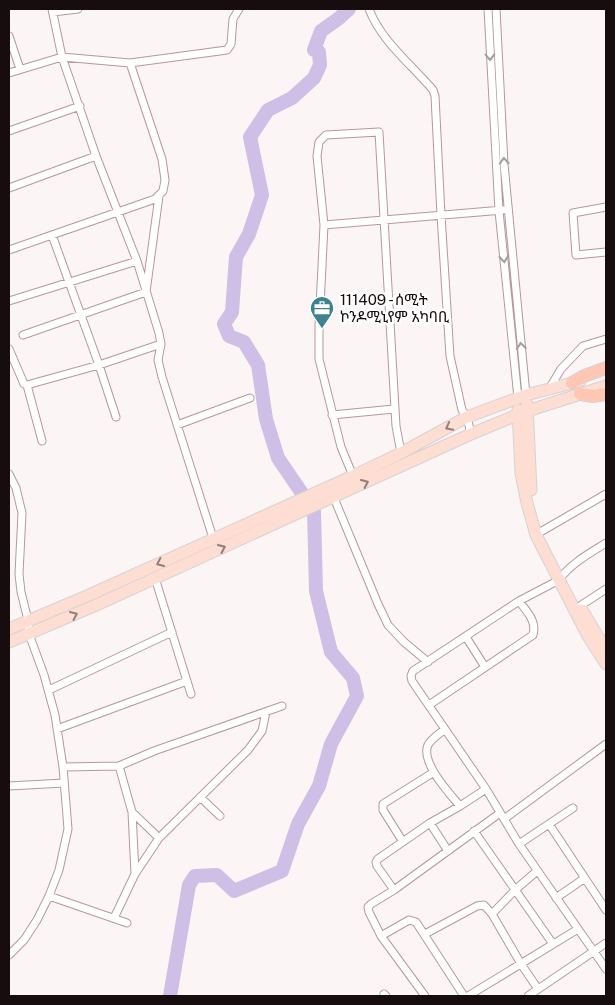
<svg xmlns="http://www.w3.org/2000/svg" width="615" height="1005" viewBox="0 0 615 1005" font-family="'Public Sans','Noto Sans Ethiopic',sans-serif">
<rect width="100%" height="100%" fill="#fcf5f6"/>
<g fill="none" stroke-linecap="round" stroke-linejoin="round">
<path stroke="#cfbfe6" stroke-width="14" d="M170,996l19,-111 6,-9 22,-1 17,16 48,-20 16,-47 21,-38 12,-42 26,-48 -4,-18 -22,-26 -15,-61 -2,-80 -36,-53 -12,-39 -8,-54 -14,-23 -15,-6 -5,-12 8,-12 4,-55 13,-23 13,-39 -12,-58 18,-27 24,-12 22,-20 6,-13 -1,-13 -5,-2 7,-19 17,-12 11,-10"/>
<g stroke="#b7979b" stroke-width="9">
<path id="street" d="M52,9l10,48 34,99 41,105 22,72 2,11 -3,16 4,17 51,161
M369,9c12,32 42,55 64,81l2,6 6,119 9,141 12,54 5,7 4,17
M488,9l11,202 19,187
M496,9l8,155 22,231
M53,12l25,-3
M9,36l11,33
M9,73l53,-16 68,6 97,-13 4,-6 2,-25 6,-10
M9,131l71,-25
M9,188l87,-32
M606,207l-33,6 3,42 30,-3
M324,225l179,-15
M52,235l47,130 17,52
M9,250l146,-51 8,-8 2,-11 -3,-21 -32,-96
M9,301l128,-40
M23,335l123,-43 13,-96
M9,349l15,35 3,1 72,-20 62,-21
M27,385l15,56
M549,389l12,-20 22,-23 23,-7
M332,415l62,-6
M177,425l73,-27
M9,474l7,14 6,25 -3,61 2,18 7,28 1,14 15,41 11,40 8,52 5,62 -9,41 -10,26 -12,24 -13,20 -15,15
M353,476l-12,-29 -22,-88v-32l5,-102 -7,-69 2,-14 7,-7 53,-3 17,294 5,27
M334,498l44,106 10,21 16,17 24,20
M542,531l64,-37
M606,543c-16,10 -36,21 -47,37l-40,21 -106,70 -2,5 1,5 74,108 33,55 87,125
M155,578l36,116
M580,606l26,-17
M466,637l19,30
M49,690l123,-58
M429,705l104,-70c4,-14 -6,-23 -14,-34
M57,729l130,-48
M445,729c-6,5 -14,10 -17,16 -8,17 22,49 32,61
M119,766l35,-15 128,-45
M63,767l56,-1 13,46 27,26
M9,786l55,-3
M200,797l20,19
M132,812l3,62
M504,819l102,-75
M430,823l18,28
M549,824l57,86
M474,831l79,113
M403,842l-20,-32v-6l51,-32
M519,844l54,-36
M394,890l-17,-24 -1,-4 2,-3 52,-36 30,-17 26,-17
M49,896l78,27
M556,898l29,-20
M492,914l23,-24 22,-19
M114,918l21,-44 24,-36 89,-88 14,-19 4,-19
M425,934l52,-28 7,-1 8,9 29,50 17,25
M381,936l28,-16 7,2 48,74
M384,994l2,2
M425,996l-44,-60 -12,-24 -1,-5 3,-3 23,-14 106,-77
M468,996l110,-67
M528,996l78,-53"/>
</g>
<g stroke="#d5d3d4" stroke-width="13">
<path id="primary" d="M527,404l4,86
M518,410l3,63 6,30 9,32 52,101 18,28
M582,610l24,40
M9,629l78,-33 266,-120 48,-23 66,-36 59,-22 54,-14
M9,642l85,-36 377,-172 56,-23 79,-25"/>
</g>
<g stroke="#d5d3d4" stroke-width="14">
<path id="highway" d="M572,383l12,-7 22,-8
M580,394l13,2 13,-2"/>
</g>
<use href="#street" stroke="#fff" stroke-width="7"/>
<use href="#primary" stroke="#feddd2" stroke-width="11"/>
<use href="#highway" stroke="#fdc7b4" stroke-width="12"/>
</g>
<defs><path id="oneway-chevron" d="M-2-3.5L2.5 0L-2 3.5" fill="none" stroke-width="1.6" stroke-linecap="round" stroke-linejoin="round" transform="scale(1.25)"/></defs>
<g stroke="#a29e9f">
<use href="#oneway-chevron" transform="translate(490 57) rotate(89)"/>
<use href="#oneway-chevron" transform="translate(504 161) rotate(-93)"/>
<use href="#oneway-chevron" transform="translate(504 259) rotate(84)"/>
<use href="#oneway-chevron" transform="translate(521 346) rotate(-97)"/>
</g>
<g stroke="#967f7a">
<use href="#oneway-chevron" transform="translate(449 427) rotate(152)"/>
<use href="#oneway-chevron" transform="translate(365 483) rotate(-25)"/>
<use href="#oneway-chevron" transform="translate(222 548) rotate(-24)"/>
<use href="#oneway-chevron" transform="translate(160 563) rotate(155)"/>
<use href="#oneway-chevron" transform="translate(74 615) rotate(-24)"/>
</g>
<defs>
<g id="office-pin" transform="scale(1.25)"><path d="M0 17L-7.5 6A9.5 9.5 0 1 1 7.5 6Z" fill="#3d838e" stroke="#fff"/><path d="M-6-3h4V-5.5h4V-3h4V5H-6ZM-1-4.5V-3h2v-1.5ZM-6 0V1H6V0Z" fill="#fff"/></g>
</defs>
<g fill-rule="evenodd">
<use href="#office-pin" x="322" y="308"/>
</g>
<g text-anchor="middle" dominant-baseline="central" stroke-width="5" stroke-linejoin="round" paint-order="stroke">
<g font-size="15" fill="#170c0e" stroke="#fff" text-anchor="start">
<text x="340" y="299">111409 - ሰሚት<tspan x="340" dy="17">ኮንዶሚኒየም አካባቢ</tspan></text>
</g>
</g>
<rect width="615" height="1005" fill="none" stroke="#170c0e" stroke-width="20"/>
</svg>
